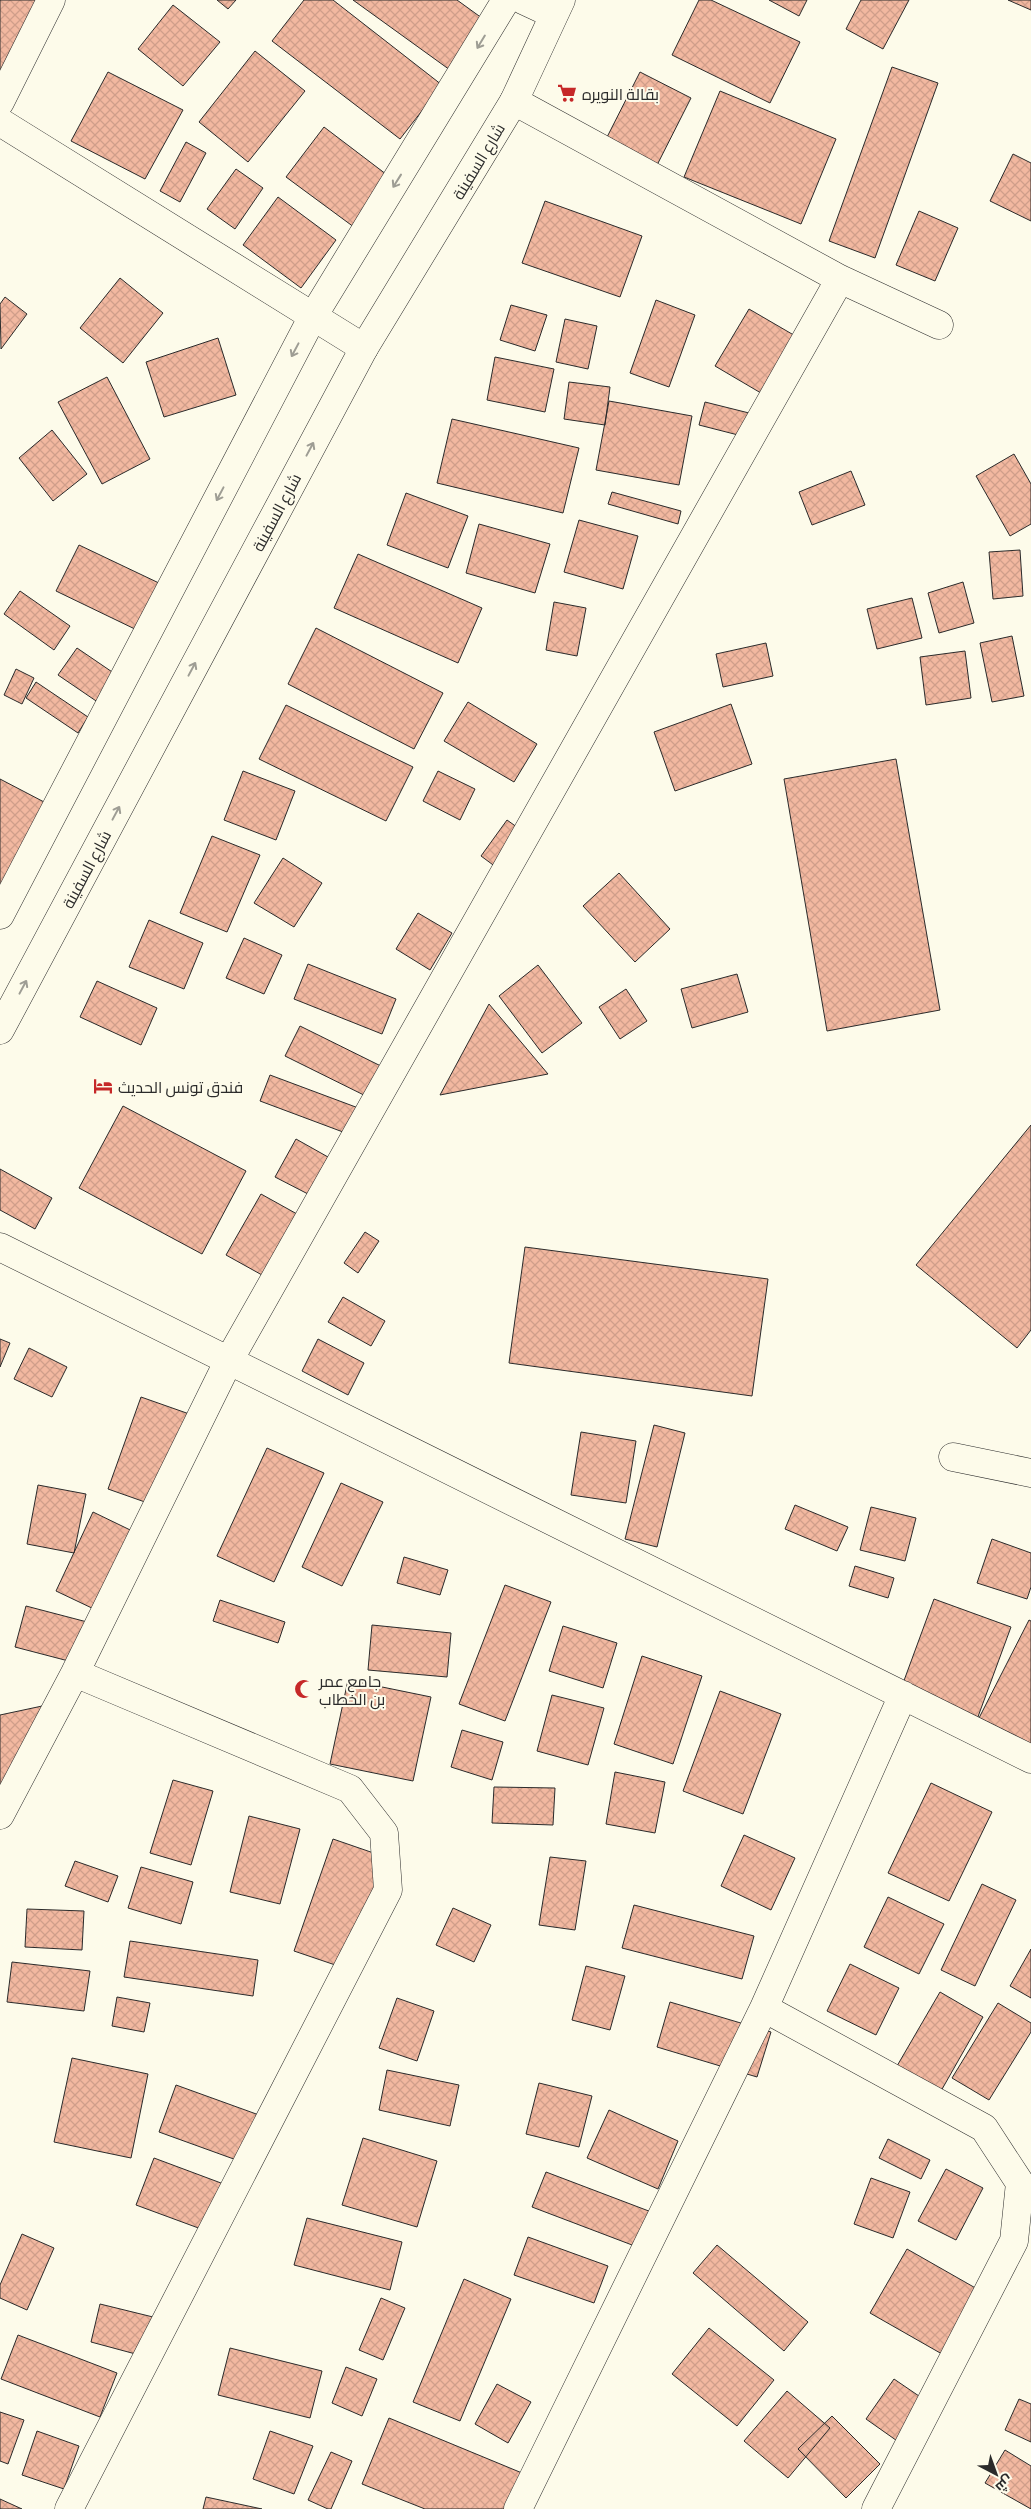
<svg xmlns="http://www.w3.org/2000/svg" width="1031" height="2509" viewBox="0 0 1031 2509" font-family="Barlow,Cairo,sans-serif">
<defs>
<pattern id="building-cross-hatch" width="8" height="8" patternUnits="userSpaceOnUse" patternTransform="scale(1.25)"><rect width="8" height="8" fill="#f2b8a0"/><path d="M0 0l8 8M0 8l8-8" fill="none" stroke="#d09e8a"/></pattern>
</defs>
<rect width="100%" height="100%" fill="#fdfbea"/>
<path fill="url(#building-cross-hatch)" stroke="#2b2b2b" d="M0,0h51l-51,87z
M217,0h19l-8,9z
M304,0h29l109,85 -42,54 -128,-98z
M353,0h104l29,21 -36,49z
M699,0h12l89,42 -30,61 -98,-48z
M769,0h38l-8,16z
M861,0h48l-26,49 -37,-20z
M1008,0h23v10z
M173,5l47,37 -37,44 -45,-37z
M255,51l50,40 -57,71 -49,-40z
M892,67l46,16 -63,175 -46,-17z
M108,72l75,38 -38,69 -74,-38z
M640,72l51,26 -39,77 -51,-26z
M720,91l116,48 -35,85 -117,-47z
M324,127l75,57 -37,49 -76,-56z
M186,142l20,11 -26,49 -20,-11z
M1013,154l18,9v58l-41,-20z
M236,169l27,19 -28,41 -28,-20z
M278,197l58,43 -35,48 -58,-43z
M545,201l97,35 -22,61 -98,-34z
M919,211l39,17 -23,53 -39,-16z
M120,278l43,35 -40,50 -43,-35z
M5,297l22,17 -26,35 -1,-45z
M656,300l39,15 -26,72 -39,-14z
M511,305l36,10 -12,36 -35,-11z
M749,309l67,39 -33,58 -68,-40z
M565,319l32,7 -9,43 -32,-7z
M218,338l18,57 -72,22 -18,-55z
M495,357l59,12 -9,43 -58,-12z
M107,377l43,82 -48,25 -44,-82z
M569,382l41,5 -5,38 -41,-6z
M609,401l83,15 -13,69 -83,-15z
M705,402l44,11 -7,23 -43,-11z
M452,419l127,29 -16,65 -126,-30z
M52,430l35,44 -34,27 -34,-43z
M1014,454l17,30v40l-21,12 -34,-60z
M851,471l14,34 -53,20 -13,-33z
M612,492l69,19 -3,13 -70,-20z
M406,493l62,23 -20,52 -61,-23z
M579,520l59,16 -15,53 -59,-17z
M479,524l71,20 -15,49 -69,-20z
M79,545l82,39 -22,47 -83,-40z
M1020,550l3,46 -30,3 -4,-47z
M358,554l124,54 -24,55 -124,-55z
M963,582l11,41 -35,10 -11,-40z
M20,591l50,35 -16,24 -50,-36z
M912,598l10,40 -45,11 -10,-40z
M554,602l32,6 -9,48 -31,-6z
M316,628l127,65 -29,56 -126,-65z
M1012,636l12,60 -32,6 -12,-59z
M766,643l7,33 -50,11 -7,-33z
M77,648l44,30 -19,27 -44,-30z
M965,651l6,47 -45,7 -6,-48z
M16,669l18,9 -12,26 -18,-9z
M36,682l52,35 -10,16 -52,-35z
M468,702l69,42 -23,38 -70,-41z
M731,704l21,60 -77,27 -21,-59z
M286,705l127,62 -27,54 -127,-62z
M896,759l44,251 -113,21 -43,-252z
M243,771l52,20 -19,49 -52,-20z
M438,771l37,18 -15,31 -37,-19z
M0,779l46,24 -46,84z
M507,820l28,20 -27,36 -27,-20z
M212,836l48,19 -33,77 -47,-19z
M283,858l39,25 -28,44 -40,-24z
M619,873l51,56 -35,33 -52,-56z
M418,913l34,20 -22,37 -34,-21z
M149,920l54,23 -19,46 -55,-22z
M244,938l38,17 -18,39 -38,-16z
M308,964l88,35 -14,35 -88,-35z
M538,965l44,58 -40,30 -43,-57z
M737,974l11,38 -56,16 -11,-39z
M97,981l60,27 -16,37 -61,-28z
M626,989l21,32 -27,18 -21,-32z
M489,1004l59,70 -108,21 22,-41z
M300,1026l97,48 -15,30 -97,-48z
M270,1075l91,34 -10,26 -91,-34z
M123,1106l123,65 -44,83 -123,-66z
M1031,1125v205l-14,18 -101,-83z
M296,1139l32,18 -20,37 -33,-17z
M0,1169l52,29 -17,31 -35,-19z
M261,1194l36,20 -35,61 -36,-20z
M365,1232l14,9 -21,32 -14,-10z
M525,1247l243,32 -16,117 -243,-33z
M343,1297l42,24 -14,25 -43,-24z
M0,1339l10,4 -10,24z
M318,1339l46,24 -16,32 -46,-24z
M29,1348l38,19 -15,30 -38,-18z
M141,1397l54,19 -33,92 -54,-19z
M654,1425l31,8 -28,114 -32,-8z
M581,1432l55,9 -10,62 -55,-8z
M267,1448l57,25 -50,109 -57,-26z
M341,1483l42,19 -41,84 -40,-19z
M38,1485l48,9 -12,59 -47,-9z
M795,1505l53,22 -11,24 -52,-22z
M871,1507l45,11 -11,43 -45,-11z
M93,1512l60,29 -38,78 -59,-28z
M992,1539l39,14v34l-4,12 -50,-16z
M404,1557l44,13 -8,25 -43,-12z
M855,1566l39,12 -6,20 -39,-12z
M505,1585l46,17 -46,119 -46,-17z
M934,1599l77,28 -39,106 -77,-28z
M220,1600l65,22 -7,21 -65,-22z
M26,1606l65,17 -11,41 -65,-17z
M1029,1620l2,1v123l-52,-26z
M372,1625l79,8 -4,44 -79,-7z
M563,1626l54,17 -14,45 -54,-17z
M642,1656l60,20 -29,88 -59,-20z
M348,1680l83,17 -18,84 -83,-17z
M720,1691l61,23 -38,100 -60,-23z
M552,1695l52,13 -16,57 -51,-14z
M75,1699l-75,118v-102z
M462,1730l41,12 -11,38 -41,-13z
M615,1772l50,10 -10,51 -49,-9z
M173,1780l40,11 -22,74 -41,-12z
M931,1783l61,29 -43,89 -61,-28z
M494,1787l61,1 -2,37 -61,-2z
M249,1816l51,13 -20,75 -50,-12z
M744,1835l51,23 -24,52 -50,-24z
M333,1839l58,20 -38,112 -59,-20z
M550,1857l36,4 -11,69 -36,-5z
M75,1861l43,15 -10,26 -43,-16z
M141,1867l52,15 -12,42 -53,-16z
M982,1884l34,16 -41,86 -34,-16z
M888,1897l56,27 -25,50 -55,-27z
M634,1905l120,31 -12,43 -120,-31z
M453,1908l38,17 -17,37 -38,-17z
M27,1909l57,2 -2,39 -57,-3z
M130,1941l128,19 -5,36 -129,-19z
M1031,1949v49l-21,-12z
M12,1962l78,9 -6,40 -77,-9z
M850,1964l49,24 -23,47 -49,-24z
M586,1966l39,10 -15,54 -38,-10z
M940,1992l43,25 -42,74 -44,-25z
M117,1997l33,6 -6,29 -32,-6z
M397,1998l37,13 -17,50 -38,-13z
M670,2002l101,30 -14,45 -100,-30z
M998,2003l33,20v9l-42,68 -37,-22z
M72,2058l76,16 -17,84 -77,-16z
M387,2070l72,15 -9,41 -71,-16z
M539,2083l53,13 -13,51 -53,-13z
M176,2085l83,30 -17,47 -83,-30z
M609,2110l69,31 -20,48 -71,-31z
M363,2138l74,23 -20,66 -75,-22z
M888,2139l42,21 -9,19 -42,-21z
M154,2158l75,28 -17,47 -76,-28z
M946,2169l37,19 -27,52 -38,-19z
M546,2172l108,41 -14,35 -108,-41z
M871,2178l39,14 -17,46 -39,-14z
M307,2218l95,24 -12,48 -96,-25z
M22,2234l32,14 -27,62 -27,-12v-13z
M528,2237l80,29 -14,37 -80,-28z
M717,2245l91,77 -24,29 -91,-78z
M907,2249l79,45 -37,64 -79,-45z
M464,2279l47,20 -51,122 -47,-19z
M381,2298l24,10 -22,52 -24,-10z
M100,2304l53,13 -10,39 -52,-14z
M709,2328l65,52 -37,46 -65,-52z
M18,2335l99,38 -17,44 -99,-38z
M230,2348l92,23 -12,47 -92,-23z
M346,2367l31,12 -15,37 -30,-13z
M894,2379l44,30 -28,41 -44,-31z
M497,2384l34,18 -23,41 -33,-19z
M787,2391l43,37 -42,50 -44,-37z
M1019,2399l12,5v38l-26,-12z
M0,2412l24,8 -16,44 -8,-3z
M832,2416l48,48 -34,34 -48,-49z
M389,2418l133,55 -15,36h-82l-63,-25z
M37,2431l42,15 -15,43 -42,-14z
M270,2431l43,15 -19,48 -41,-15z
M1005,2450l26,16v43l-46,-26z
M331,2452l21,9 -21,48h-3l-20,-9z
M206,2497l56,12h-59z
M0,2499l22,10h-22z"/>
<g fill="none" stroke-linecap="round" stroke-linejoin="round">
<g stroke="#2b2b2b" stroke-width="29">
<path id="street" d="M514,101l326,178 99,46
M0,102l51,-102
M0,122l364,226
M0,1247l1031,512
M953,1457l78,16
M0,1815l75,-142 153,-311 612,-1083
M69,2509l319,-619 -4,-57 -34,-44 -275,-116
M518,2509l246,-501
M876,2509l138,-268 6,-58 -36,-55 -220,-120 139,-313"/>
</g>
<g stroke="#2b2b2b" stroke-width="29">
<path id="secondary" d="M523,0l30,14
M0,915l312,-597 194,-318
M0,1030l364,-682 150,-247 47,-101"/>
</g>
<use href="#street" stroke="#fdfbea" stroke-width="28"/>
<use href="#secondary" stroke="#fdfbea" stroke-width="28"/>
</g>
<defs><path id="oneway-shaft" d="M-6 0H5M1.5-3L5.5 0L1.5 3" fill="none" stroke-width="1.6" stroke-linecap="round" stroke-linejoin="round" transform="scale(1.25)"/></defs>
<g stroke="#9e9d94">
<use href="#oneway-shaft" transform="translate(481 42) rotate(121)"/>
<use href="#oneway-shaft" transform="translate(397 181) rotate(122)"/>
<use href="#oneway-shaft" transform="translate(295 350) rotate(118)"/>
<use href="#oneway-shaft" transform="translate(310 449) rotate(-62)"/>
<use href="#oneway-shaft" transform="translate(220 494) rotate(118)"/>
<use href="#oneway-shaft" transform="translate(192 669) rotate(-62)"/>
<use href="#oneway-shaft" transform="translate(116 813) rotate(-62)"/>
<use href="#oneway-shaft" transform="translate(23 987) rotate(-62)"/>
</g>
<defs>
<g id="supermarket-bare" transform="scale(1.5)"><path d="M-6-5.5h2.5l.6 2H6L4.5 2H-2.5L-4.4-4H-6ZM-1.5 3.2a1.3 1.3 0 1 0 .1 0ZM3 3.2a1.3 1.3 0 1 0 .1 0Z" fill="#c62828" stroke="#fdfbea" stroke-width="2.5" paint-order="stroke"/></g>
<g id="hotel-bare" transform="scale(1.5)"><path d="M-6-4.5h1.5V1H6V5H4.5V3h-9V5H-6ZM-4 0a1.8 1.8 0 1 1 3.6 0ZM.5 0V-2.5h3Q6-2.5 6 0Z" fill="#c62828" stroke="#fdfbea" stroke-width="2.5" paint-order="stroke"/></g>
<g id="mosque-bare" transform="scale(1.5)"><path d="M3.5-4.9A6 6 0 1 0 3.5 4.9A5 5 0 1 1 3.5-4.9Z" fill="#c62828" stroke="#fdfbea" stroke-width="2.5" paint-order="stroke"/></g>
</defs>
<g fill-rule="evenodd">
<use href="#supermarket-bare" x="567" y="93"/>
<use href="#hotel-bare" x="103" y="1086"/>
<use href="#mosque-bare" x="304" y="1689"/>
</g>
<g text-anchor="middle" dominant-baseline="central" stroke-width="4" stroke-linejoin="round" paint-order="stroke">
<g font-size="16" fill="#2b2b2b" stroke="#fdfbea" text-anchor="start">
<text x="582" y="93">بقالة النويره</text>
<text x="118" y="1086">فندق تونس الحديث</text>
<text x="319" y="1680">جامع عمر<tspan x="319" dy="18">بن الخطاب</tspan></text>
</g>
<g font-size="16" fill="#2b2b2b" stroke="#fdfbea">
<text transform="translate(478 161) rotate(-59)">شارع السفينة</text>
<text transform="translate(276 512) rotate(-62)">شارع السفينة</text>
<text transform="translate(86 869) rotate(-62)">شارع السفينة</text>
</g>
</g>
<g transform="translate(996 2474) rotate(139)" stroke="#fdfbea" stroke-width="4" paint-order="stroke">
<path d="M0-4L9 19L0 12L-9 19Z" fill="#2b2b2b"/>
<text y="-8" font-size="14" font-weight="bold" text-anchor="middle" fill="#2b2b2b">ش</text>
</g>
</svg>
